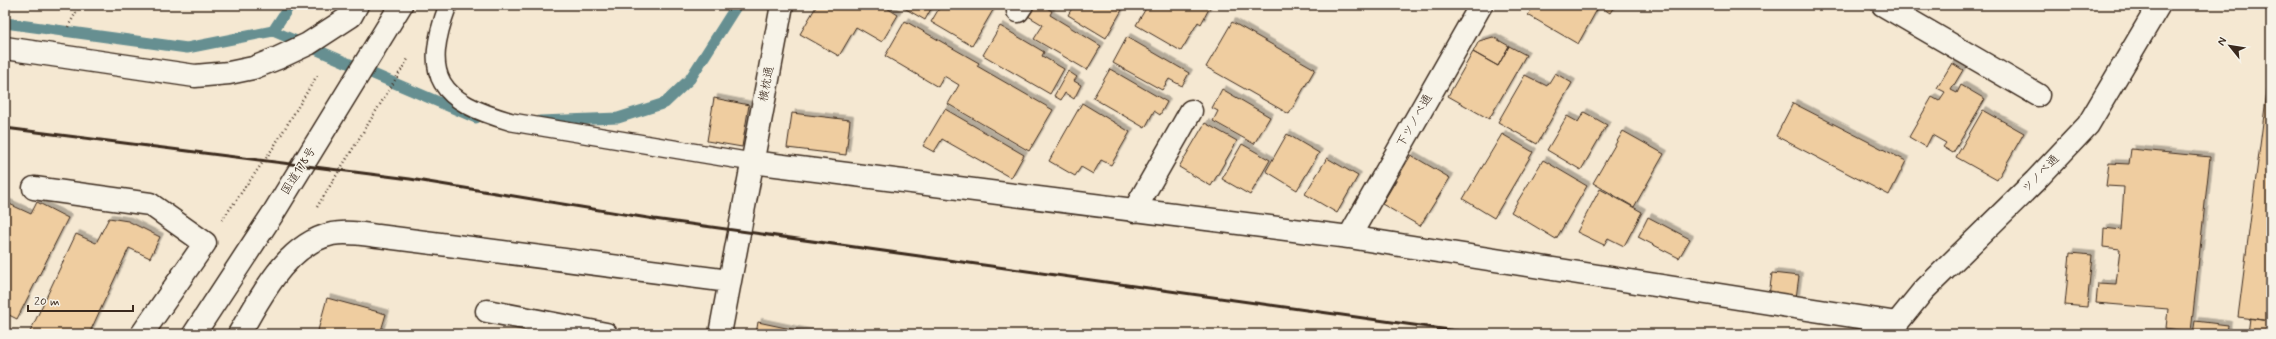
<svg xmlns="http://www.w3.org/2000/svg" width="2276" height="339" viewBox="0 0 2276 339" font-family="Mynerve,'Klee One',sans-serif">
<defs>
<filter id="shadow"><feDropShadow dx="3.5" dy="-3.5" stdDeviation="0" flood-color="#0004"/></filter>
</defs>
<rect width="100%" height="100%" fill="#f5e8d2"/>
<filter id="ink" filterUnits="userSpaceOnUse"><feTurbulence type="fractalNoise" baseFrequency=".025" numOctaves="2"/><feDisplacementMap in="SourceGraphic" scale="8" xChannelSelector="R" yChannelSelector="G"/><feConvolveMatrix kernelMatrix="1 2 1 2 8 2 1 2 1" color-interpolation-filters="sRGB"/></filter>
<g filter="url(#ink)">
<g fill="none" stroke-linecap="round" stroke-linejoin="round">
<path stroke="#668f91" stroke-width="11" d="M5,23l182,25 86,-17 203,87
M273,31l17,-26
M540,121l78,-3 47,-15 25,-24 47,-74"/>
</g>
<path fill="#efcda0" stroke="#3b2a1e" filter="url(#shadow)" d="M817,5h65l16,10 -16,27 -26,-15 -17,29 -39,-22z
M899,5h34l-8,15z
M941,5h55l-24,41 -41,-24z
M1035,5h6l11,6 -2,4 51,31 -14,24 -53,-31 9,-14 -15,-9z
M1074,5h41l7,5 -16,28 -38,-23z
M1148,5h63l-10,19 -3,-2 -17,29 -45,-26z
M1534,5h81l-5,8 -11,-7 -21,38 -50,-29z
M905,21l74,42 -2,3 76,44 -24,41 -81,-47 11,-19 -15,-9 -6,11 -53,-31z
M1232,22l83,47 -26,45 -83,-47z
M1000,26l44,26 -2,4 22,13 -14,25 -67,-39z
M1127,37l62,36 -7,13 -13,-7 -7,11 -49,-27z
M1493,37l16,9 -11,20 -25,-14 6,-11z
M1509,46l17,9 -37,64 -41,-23 25,-44 25,14z
M2271,60v261l-33,-4z
M1952,63l11,7 -12,20 6,3 4,-8 24,14 -32,54 -10,-6 3,-4 -14,-8 -6,12 -17,-10 23,-40 7,4 6,-9 -8,-4z
M1110,69l57,33 -7,13 -6,-4 -9,17 -52,-30z
M1068,71l9,6 -3,4 7,4 -7,14 -9,-6 -4,7 -7,-4z
M1555,73l17,10 -35,61 -39,-22 27,-47 22,11z
M1222,89l48,28 -16,27 -41,-23 5,-10 -6,-3z
M714,98l35,7 -7,42 -35,-6z
M1082,103l48,29 -19,33 -10,-5 -8,14 -12,-7 -6,9 -26,-15z
M1793,103l113,58 -17,34 -113,-59z
M945,109l79,46 -13,23 -69,-39 -8,13 -11,-6z
M1983,110l41,23 -27,47 -41,-23z
M1584,112l23,13 -26,45 -34,-20 20,-34 11,6z
M792,113l58,7 -4,35 -59,-7z
M1205,123l32,18 -26,45 -32,-19z
M1623,131l41,23 -30,53 -41,-24z
M1287,134l32,19 -22,37 -31,-19z
M1502,134l31,18 -39,66 -31,-19z
M1242,144l28,16 -20,35 -28,-16z
M2131,149l79,8 -19,175 -25,-4 2,-19 -72,-6 2,-20 18,1 4,-35 -17,-2 1,-19 17,2 3,-43 -18,-1 3,-23 20,1z
M1411,155l39,23 -30,48 -38,-22z
M1327,158l31,18 -21,37 -32,-19z
M1543,160l44,26 -31,53 -45,-27z
M1600,189l42,23 -18,34 -16,-8 -4,7 -27,-13z
M5,202l26,12 6,-12 31,16 -51,101 -12,-6z
M1648,217l42,22 -11,19 -41,-21z
M109,218l19,3 32,16 -10,21 -21,-10 -40,86h-60l47,-100 20,9z
M2070,253l22,2 -5,52 -22,-2z
M1772,273l27,3 -3,22 -27,-3z
M327,298l59,16 -6,20h-63z
M2250,318l21,3v13h-23z
M2195,321l33,4 -1,9h-34z
M758,322l56,12h-58z"/>
<g fill="none" stroke-linecap="round" stroke-linejoin="round">
<g stroke="#3b2a1e" stroke-width="20">
<path id="service" d="M448,5c-27,73 -9,96 64,117l240,40"/>
</g>
<g stroke="#3b2a1e" stroke-width="25">
<path id="minor" d="M1883,5l155,90
M1018,11l4,-6
M5,48l190,28 34,-3 24,-5 25,-10 30,-14 43,-28 6,-11
M752,162l597,75 548,86
M34,188l116,16 55,39 -63,91
M1134,211l57,-100
M1349,237l132,-232
M487,311l119,23
M239,334c22,-37 47,-90 93,-100 14,-3 31,0 46,2l351,45
M720,334l62,-329
M1893,334l4,-11 26,-32 112,-110 53,-56 71,-120"/>
</g>
<g stroke="#3b2a1e" stroke-width="25">
<path id="trunk" d="M194,334l80,-122 127,-207"/>
</g>
<path stroke="#3b2a1e" stroke-width="2.5" stroke-dasharray="1 3" stroke-linecap="butt" d="M68,27l12,-22
M317,207l91,-148
M222,220l51,-72 45,-74"/>
<use href="#service" stroke="#f7f3e8" stroke-width="17"/>
<use href="#minor" stroke="#f7f3e8" stroke-width="22"/>
<use href="#trunk" stroke="#f7f3e8" stroke-width="22"/>
<path stroke="#3b2a1e" stroke-width="3" d="M5,128l405,51 244,40 824,115"/>
</g>
</g>
<g text-anchor="middle" dominant-baseline="central" stroke-width="3" stroke-linejoin="round" paint-order="stroke">
<g font-size="12" fill="#3b2a1e" stroke="#f7f3e8">
<text transform="translate(767 84) rotate(-79)">横枕通</text>
<text transform="translate(1415 121) rotate(-60)">下ツノベ通</text>
<text transform="translate(299 171) rotate(-58)">国道178号</text>
<text transform="translate(2041 174) rotate(-46)">ツノベ通</text>
</g>
</g>
<rect width="2276" height="339" fill="none" stroke="#f7f3e8" stroke-width="20"/>
<rect x="10" y="10" width="2256" height="319" fill="none" stroke="#3b2a1e" stroke-width="1.5" filter="url(#ink)"/>
<g transform="translate(2230 46) rotate(300)" stroke="#f7f3e8" stroke-width="3" paint-order="stroke">
<path d="M0-3L7 15L0 10L-7 15Z" fill="#3b2a1e"/>
<text y="-6" font-size="11" font-weight="bold" text-anchor="middle" fill="#3b2a1e">N</text>
</g>
<path d="M28 305v6h105v-6" fill="none" stroke="#3b2a1e" stroke-width="2"/>
<text x="34" y="305" font-size="12" fill="#3b2a1e" stroke="#f7f3e8" stroke-width="3" paint-order="stroke">20 m</text>
</svg>
